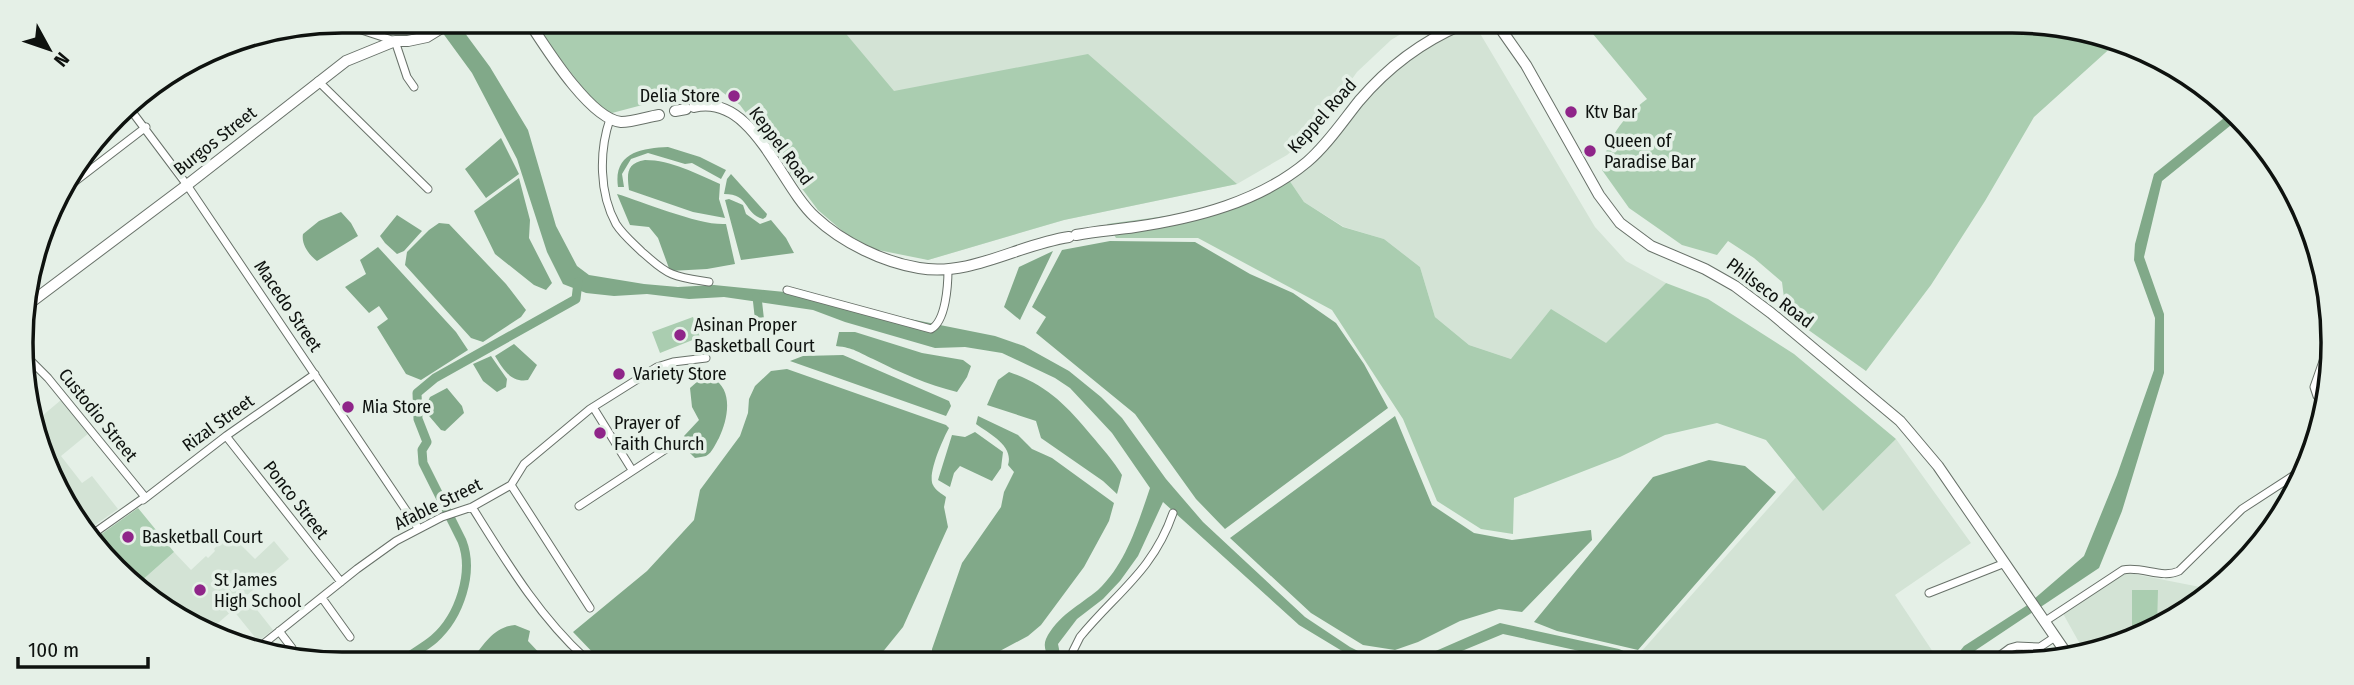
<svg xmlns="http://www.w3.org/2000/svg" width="2354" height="685" viewBox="0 0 2354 685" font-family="'Fira Sans Condensed',sans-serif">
<rect width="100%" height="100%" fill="#e5f0e7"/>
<path fill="#d3e3d5" d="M837,23l579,2 -25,15 -34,32 -42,59 -28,24 -50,29 -173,36 -136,40 -82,-26 -28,-24 -32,-42 107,-76z
M1456,25h19l120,202 31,34 40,22 -60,61 -95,15 -42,-14 -34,-28 -15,-50 -36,-28 -40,-12 -40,-25 -17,-25 82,-88z
M30,400l12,16 19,-16 28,33 -28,23 21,27 10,-7 26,33 -33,23 -53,-106z
M1896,439l75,104 -76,52 44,66h-286l-12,-9 156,-176 26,34z
M229,533l26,26 19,-18 15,18 -43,37 27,34 -15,11 -25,-31 -24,21 -28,-10 -42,-38 35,-31 17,18 15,-14 2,2 7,-7 -1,-2z
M2124,572l76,15v12l-65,40 -50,14 -24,-43z"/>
<path fill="#aacdb0" d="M532,22l305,1 57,68 194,-37 149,130 -173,36 -136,40 -55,-11 -27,-15 -28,-24 -78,-105 -22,-16h-15l-91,24 -16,-8z
M1583,25l491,2 41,17 -81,73 -49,84 -54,84 -65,86 -80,-57 -4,-32 -28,-24 -26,-17 -11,14 -35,-10 -53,-37 -27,-38c5,-32 20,-52 45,-71l-54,-65z
M1287,177l17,25 39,25 41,12 36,28 15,50 34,28 42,14 40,-50 55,34 60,-60 42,16 86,55 102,85 -73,72 -57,-71 -49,-17 -52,12 -45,22 -106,41 -1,36 -32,-5 -44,-28 -34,-82 -71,-109 -134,-72h-82l-9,-14 118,-16z
M693,317l7,20 -40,16 -8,-21z
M138,508l36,44 -35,31 -39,-48z
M2132,590h26l-1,36 -10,6 -15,-1z"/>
<path fill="#81a989" d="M434,21h22l34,46 38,63 28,96 21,40 12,9 55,9 34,3 36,-2 101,10 90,23 90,18 29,10 45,25 32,26 21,21 44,61 37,43 102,95 45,30 18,9 16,4h-27l-58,-35 -136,-123 -25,54 -18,25 -17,18 -26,20 -19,25 3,15h-12c-3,-7 -6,-13 -3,-20 11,-23 34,-34 52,-49 28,-26 40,-67 52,-102l-38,-55 -42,-45 -15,-10 -53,-25 -37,-6 -30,1 -90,-26 -32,-12 -89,-13 -35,2 -42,-5 -33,2 -28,-3 -23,-9 -16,-32 -30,-93 -45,-86z
M2229,114l7,7 -74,60 -18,76 20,57v59l-42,138 -23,57 -123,82 -11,11h-13l12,-15 62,-40 58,-50 33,-81 37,-105 1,-52 -21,-58 1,-16 19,-70z
M501,138l18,36 -33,24 -21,-29z
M668,147l32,10 26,13 -5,9 -29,-16 -7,1 -37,-11 -17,6 -9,15 2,13h-6c-5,-34 23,-39 50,-40z
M645,160c26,0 52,14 75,24l-1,15 6,19 -32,-6 -64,-22c-2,-16 -3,-27 16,-30z
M731,174l36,40 -1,3 -3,2c-20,-6 -13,-25 -39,-25l3,-15z
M519,178l11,42 -1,18 23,45 -6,7 -12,-5 -39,-31 -21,-43z
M617,194c27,8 83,32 109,30l9,40 -28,5 -37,2 -12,-33 -9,-11 -19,-2z
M729,199l14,6 3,9 14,10 11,-4 15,18 8,15 -53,7 -16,-60z
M341,212l10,11 7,13 -41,25c-8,-6 -16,-17 -14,-27l16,-13z
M397,215l25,16 -18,20 -7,3 -12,-11 -5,-7z
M439,223l10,1 57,60 20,26 -5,7 -38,25 -12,-4 -66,-73 2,-13 22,-22z
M1110,241l85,1 55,32 43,19 43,30 28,41 24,44 -163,121 -29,-30 -61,-85 -99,-81 10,-16 -14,-10 30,-57z
M378,247l78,85 12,18 -47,30 -15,-6 -29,-47 11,-8 -9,-13 -10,7 -24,-26 21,-13 -6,-14z
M1053,251l-33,69 -16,-13 15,-40z
M839,332h16l67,21 41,7 8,6 -4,11 -10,15c-29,-7 -58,-20 -84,-33 -16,-7 -18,-11 -37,-13z
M514,344l23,21 -9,15c-17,3 -25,-11 -33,-24z
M843,355l106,46 2,5 -5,10 -156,-55 13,-5z
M491,356l16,23 -1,8 -9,5 -14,-11 -10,-17z
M787,369l159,56 3,3c-6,11 -22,46 -16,57 2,5 9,9 13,12l-2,10 4,20 -45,100 -26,32h-278l-26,-27 74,-61 47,-51 6,-30 40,-54 8,-23 1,-14 6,-13 16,-15z
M1009,372c38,13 57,33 82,63 11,13 22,25 31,40l-5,19 -14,-13 -62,-43 -5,-17 -49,-16 11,-25z
M712,378c22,11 16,41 7,60 -3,5 -7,15 -13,18 -3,1 -7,1 -11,2l-7,-7 -4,-15 15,-16 -7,-13 -2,-19 8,-7z
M447,388l15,18 2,7 -19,18 -4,-1 -17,-20 6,-13z
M978,416l40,19 14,14 20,9 62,45 -5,18 -25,46 -43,58 -13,11 -43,23h-53v-10l30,-86 39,-56 3,-15 10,-20 -6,-7c6,-19 -18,-31 -32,-41z
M1395,416l37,89 42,28 38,7 79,-10 1,10 -70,72 -23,-3 -39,12 -42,21 -23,8 -32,-5 -52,-32 -81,-75z
M975,432l28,20 -2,16 -9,13 -32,-15 -6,7 -4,14 -12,-7 14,-45 13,2z
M1709,460l36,6 31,26 -138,158 -81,-19 -23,-9 119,-145z
M1500,623l119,26 28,12 -27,-1 -117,-26 -63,26h-25z
M515,625l15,6 -2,10 16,17h-71c12,-15 21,-31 42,-33z"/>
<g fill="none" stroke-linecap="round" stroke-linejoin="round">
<path stroke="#81a989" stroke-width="9" d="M757,297l3,27
M406,658c9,-6 20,-12 28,-19 26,-23 40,-67 28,-98l-39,-78 -1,-13 5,-8 -9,-23 -1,-26 18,-15 141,-79 2,-17"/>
<g stroke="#687169" stroke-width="9">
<path id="street" d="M337,22l58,19 12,36 7,10
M318,81l110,108
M127,105l60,80 231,343
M610,119c-11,32 -11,74 6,105 7,11 17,19 26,28 10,8 18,17 30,22 12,5 25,6 37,8
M60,193l86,-66
M787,290l144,39c15,-8 17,-44 17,-60
M2327,350l-13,37 3,9 10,6
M25,355l23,23 97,119 -58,41
M593,407l39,63
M226,436l115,146
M511,485l79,123
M143,500l83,-64 89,-62
M579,506l90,-59
M472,507c34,54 66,108 113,151
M95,532l24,34
M1929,593l76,-30
M322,598l28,39
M2044,622l79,-52c19,-4 39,9 56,1l63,-62 60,-39
M279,631l13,17
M257,649l100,-80 39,-28 46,-24 30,-10 39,-22 13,-21 66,-55 67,-42 16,-5 33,-4
M1072,659l1,-8 7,-14c36,-44 73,-66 93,-124
M1995,659l15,-11 7,-2 23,1 15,-10"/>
</g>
<g stroke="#687169" stroke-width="12">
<path id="secondary" d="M529,22c17,26 61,97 92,100 12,0 26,-5 38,-7
M1498,25l28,40 73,130 21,28 31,23 54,23 30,17 36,27 129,108 38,45 131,191
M694,107c59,-14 85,77 121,110 28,26 68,45 104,51 52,9 100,-24 150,-31
M675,111l11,-2
M1076,235c20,-4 39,-5 59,-8 61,-9 124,-25 172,-65 20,-17 36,-41 52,-61 29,-34 62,-59 102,-76
M26,306l161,-121 159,-124 49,-20h13l19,-4 26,-16"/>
</g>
<use href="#street" stroke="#fff" stroke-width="7"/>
<use href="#secondary" stroke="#fff" stroke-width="10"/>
</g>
<g fill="#8f2589" stroke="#e5f0e7" stroke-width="2.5">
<circle cx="734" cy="96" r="7"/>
<circle cx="1571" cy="112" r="7"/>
<circle cx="1590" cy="151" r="7"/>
<circle cx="680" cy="335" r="7"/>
<circle cx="619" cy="374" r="7"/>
<circle cx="348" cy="407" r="7"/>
<circle cx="600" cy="433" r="7"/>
<circle cx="128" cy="537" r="7"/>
<circle cx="200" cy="590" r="7"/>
</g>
<g text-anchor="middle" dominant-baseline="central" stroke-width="7" stroke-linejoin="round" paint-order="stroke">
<g font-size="18" fill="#0e120f" stroke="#e5f0e7" text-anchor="start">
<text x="720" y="96" text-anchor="end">Delia Store</text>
<text x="1585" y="112">Ktv Bar</text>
<text x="1604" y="141">Queen of<tspan x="1604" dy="21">Paradise Bar</tspan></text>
<text x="694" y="325">Asinan Proper<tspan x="694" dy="21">Basketball Court</tspan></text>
<text x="633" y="374">Variety Store</text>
<text x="362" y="407">Mia Store</text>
<text x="614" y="423">Prayer of<tspan x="614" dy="21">Faith Church</tspan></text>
<text x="142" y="537">Basketball Court</text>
<text x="214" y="580">St James<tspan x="214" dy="21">High School</tspan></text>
</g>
<g font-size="18" fill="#0e120f" stroke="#e5f0e7">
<text transform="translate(1322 116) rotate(-48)">Keppel Road</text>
<text transform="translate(215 141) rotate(-38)">Burgos Street</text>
<text transform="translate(781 146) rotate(53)">Keppel Road</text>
<text transform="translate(1770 293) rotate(37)">Philseco Road</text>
<text transform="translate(288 306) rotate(56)">Macedo Street</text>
<text transform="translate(98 415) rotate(51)">Custodio Street</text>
<text transform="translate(218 423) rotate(-36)">Rizal Street</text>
<text transform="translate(296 500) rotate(52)">Ponco Street</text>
<text transform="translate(438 504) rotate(-26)">Afable Street</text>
</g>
</g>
<path d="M0 0H2354V685H0ZM342 33H2012A309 309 0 0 1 2321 342V343A309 309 0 0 1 2012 652H342A309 309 0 0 1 33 343V342A309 309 0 0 1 342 33Z" fill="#e5f0e7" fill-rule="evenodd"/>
<path fill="none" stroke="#0e120f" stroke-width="3.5" d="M342 33H2012A309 309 0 0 1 2321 342V343A309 309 0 0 1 2012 652H342A309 309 0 0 1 33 343V342A309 309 0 0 1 342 33Z"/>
<g transform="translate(49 49) rotate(130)" stroke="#e5f0e7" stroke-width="5" paint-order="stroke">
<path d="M0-5L12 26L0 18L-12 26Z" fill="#0e120f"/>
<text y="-10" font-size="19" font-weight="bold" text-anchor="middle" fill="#0e120f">N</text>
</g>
<path d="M18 657v10h130v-10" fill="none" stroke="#0e120f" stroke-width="3.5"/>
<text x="28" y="657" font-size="21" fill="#0e120f" stroke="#e5f0e7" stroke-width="5" paint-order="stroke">100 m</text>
</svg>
